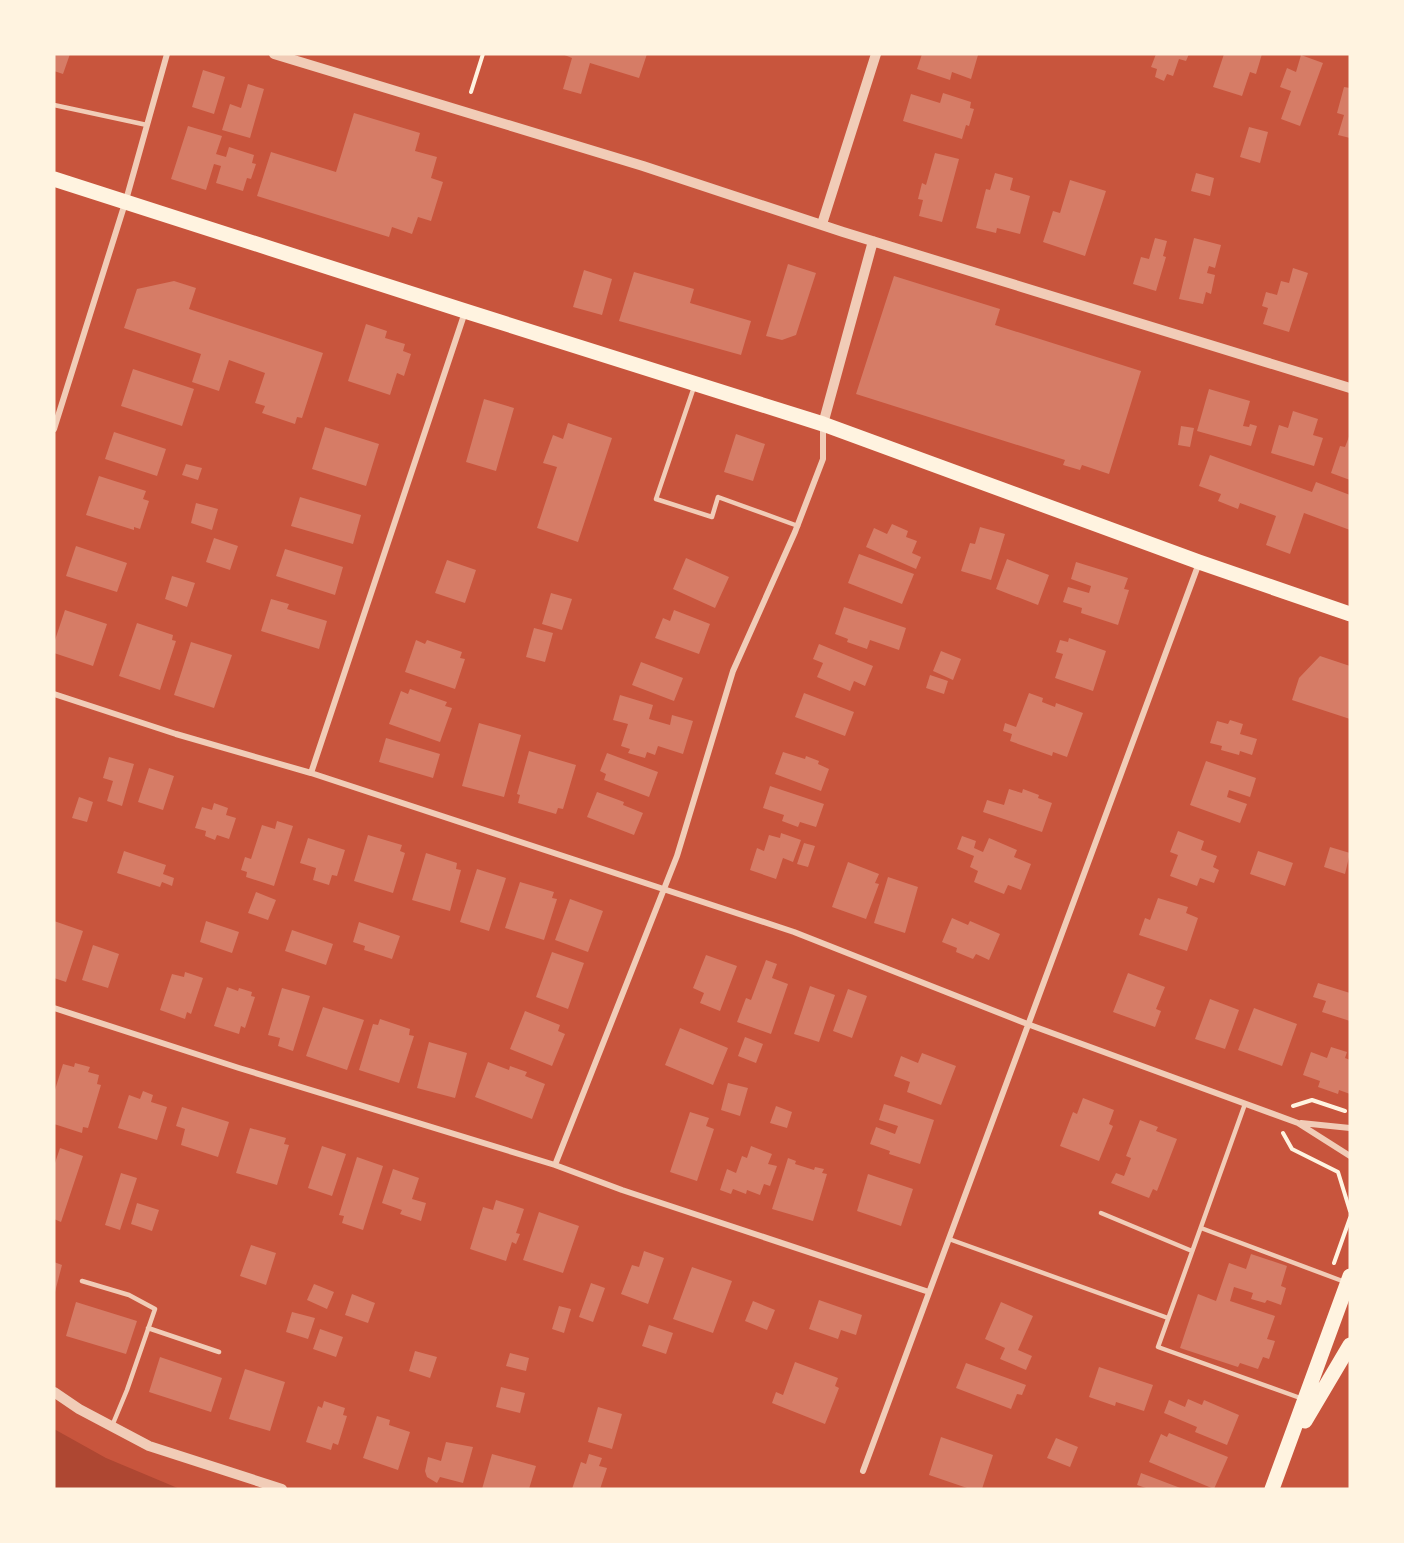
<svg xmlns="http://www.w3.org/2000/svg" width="1404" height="1543" viewBox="0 0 1404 1543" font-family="Quicksand,sans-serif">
<rect width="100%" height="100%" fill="#c8553d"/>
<path fill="#ae4732" d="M54,1429l52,29 74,31h-126z"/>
<path fill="#d67c66" d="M54,54h16l-7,20 -9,-3z
M562,54h85l-8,24 -49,-15 -9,31 -18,-5 9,-31z
M922,54h52l4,1 -7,24 -19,-7 -2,8 -33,-11z
M1156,54h33l-3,7 -7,-2 -6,17 -6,-2 -3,7 -9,-4 2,-8 -6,-2z
M1224,54h38l-6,20 -6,-2 -8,24 -29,-9z
M1301,55l22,8 -23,63 -19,-7 10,-28 -11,-4 7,-19 9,4z
M203,70l22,7 -11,37 -22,-7z
M248,84l16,5 -14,49 -28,-8 8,-26 11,4z
M1344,87l6,1v50l-12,-3 6,-20 -7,-2z
M943,93l28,9 -1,6 4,1 -5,17 -3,-1 -4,14 -59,-18 8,-27 29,9z
M354,113l66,20 -5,18 22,6 -6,21 12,4 -12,39 -13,-4 -6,17 -20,-7 -3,10 -132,-41 14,-44 65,20z
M188,126l34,10 -6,18 10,3 3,-10 25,8 -2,8 4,1 -5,15 -4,-1 -4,13 -27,-8 5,-17 -7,-2 -8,26 -35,-11z
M1249,127l19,5 -8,31 -20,-6z
M935,153l24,6 -17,63 -23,-6 4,-16 -5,-1 4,-16 4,2z
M995,173l18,5 -3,12 20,6 -10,38 -23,-6 -1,5 -20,-5 10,-39 4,1z
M1196,173l18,5 -4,18 -19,-5z
M1070,180l36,11 -21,65 -42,-14 10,-31 7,2z
M1155,238l12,3 -4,15 3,1 -10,34 -23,-7 8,-27 8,2z
M1194,238l27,7 -6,23 -6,-2 -2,7 8,2 -4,19 -5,-2 -3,12 -24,-5z
M788,264l28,9 -20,62 -14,5 -16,-4z
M1293,268l15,5 -19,59 -26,-8 5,-16 -6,-2 4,-14 11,3 4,-14 8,2z
M584,270l28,9 -10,36 -29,-8z
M634,272l60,17 -4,14 61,18 -10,34 -122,-34z
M894,276l106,33 -5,16 146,46 -32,103 -27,-9 -2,5 -17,-5 2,-5 -209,-66z
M174,281l22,7 -7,21 134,44 -21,65 -5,-1 -2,7 -33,-11 3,-7 -10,-3 10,-30 -36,-13 -10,31 -27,-9 9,-28 -77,-26 13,-39z
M366,324l21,7 -2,7 20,6 -2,7 8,3 -7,22 -7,-3 -7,22 -42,-14z
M133,369l61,20 -12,37 -61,-20z
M1209,389l41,12 -7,25 6,1 1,-3 7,2 -6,20 -54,-15z
M484,399l30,9 -18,63 -30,-9z
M1293,411l25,8 -5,16 10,3 -9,28 -43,-13 8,-28 9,3z
M568,423l44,15 -34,104 -41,-14 20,-61 -14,-4 10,-28 10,4z
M1181,426l13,2 -4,19 -12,-2z
M325,427l54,17 -13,42 -54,-17z
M114,432l52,17 -9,27 -52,-17z
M736,434l29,10 -12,37 -29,-9z
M1350,434v46l-19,-7 9,-27 5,1z
M1210,455l102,37 4,-10 34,13v35l-46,-17 -14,41 -24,-9 10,-29 -36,-13 -2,6 -20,-8 3,-7 -22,-8z
M186,464l16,4 -4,12 -16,-5z
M99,476l47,15 -3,8 6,2 -9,28 -6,-2v3l-48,-15z
M300,497l61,18 -8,29 -62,-18z
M196,503l22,6 -6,21 -21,-7z
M892,524l16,7 -2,6 11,4 -5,12 9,4 -5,12 -50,-22 8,-19 13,6z
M980,527l25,7 -14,46 -30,-9 9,-28 5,1z
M214,538l24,8 -8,24 -24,-8z
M76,546l51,17 -10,29 -51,-16z
M285,549l58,18 -8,28 -59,-19z
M859,554l55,20 -12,30 -54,-21z
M686,558l43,19 -14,31 -42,-19z
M1007,559l42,16 -11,30 -42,-16z
M447,560l29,10 -11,33 -30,-10z
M1076,562l52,16 -4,11 5,1 -11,35 -37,-12 1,-5 -19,-6 5,-15 21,6 2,-7 -20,-7z
M172,576l23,7 -8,24 -22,-8z
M551,593l21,6 -10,31 -20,-6z
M271,599l18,5 -2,5 40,12 -8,28 -58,-18z
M844,607l62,21 -7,22 -29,-10 -3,9 -20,-7 1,-3 -13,-5z
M65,610l42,14 -14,42 -39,-13v-10z
M674,610l36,14 -11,30 -44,-16 8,-20 7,3z
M137,623l36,12 -1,5 4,1 -16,49 -41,-14z
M534,628l19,5 -8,29 -19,-5z
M1069,638l37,13 -13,40 -38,-13 8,-24 -7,-2 4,-12 8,2z
M416,640l9,4 2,-4 35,12 -2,6 5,1 -10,30 -50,-17z
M191,642l41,13 -18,53 -40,-13z
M819,644l54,22 -8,20 -11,-5 -4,10 -33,-14 6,-14 -10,-4z
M941,651l20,8 -8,21 -20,-9z
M1320,656l30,10v53l-58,-19 7,-22z
M641,662l42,16 -9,23 -42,-16z
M930,675l18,6 -4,13 -18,-6z
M410,689l37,13 -2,4 7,2 -12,34 -51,-18 12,-33 7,3z
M804,693l50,19 -9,24 -50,-19z
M1029,693l14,5 -1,4 13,5 1,-4 27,10 -16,44 -14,-5 -1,4 -42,-15 2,-7 -9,-3 2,-8 11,4z
M620,695l33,10 -4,14 21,6 2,-10 21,6 -10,33 -25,-8 -3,9 -8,-3 -2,6 -17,-5 2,-4 -9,-3 7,-22 -15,-4z
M1230,720l13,4 -3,10 17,5 -5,16 -12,-4 -1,4 -18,-5 1,-4 -12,-3 7,-22 11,3z
M479,723l42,12 -17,62 -42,-11z
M386,738l54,16 -7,24 -54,-16z
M529,751l47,14 -13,44 -5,-1 -2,6 -38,-11 2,-8 -3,-1z
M783,752l22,7 1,-3 13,5 -1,3 11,5 -8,22 -46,-17z
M607,753l51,19 -9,25 -45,-17 2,-6 -6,-3z
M109,757l25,7 -12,42 -15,-5 6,-20 -10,-3z
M1206,761l50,17 -6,19 -21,-7 -2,7 20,7 -7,19 -50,-18z
M149,768l25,8 -11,34 -25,-8z
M770,786l54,18 -8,23 -16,-5 -2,5 -16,-6 2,-6 -21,-7z
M1009,789l13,4 1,-4 16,6 -1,3 14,5 -10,29 -59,-20 4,-12 17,5z
M597,792l27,10 -1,3 20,8 -9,22 -47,-18z
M79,797l14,5 -6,20 -15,-4z
M214,803l14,5 -2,7 10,3 -7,21 -12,-4 -2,5 -10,-4 1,-5 -11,-3 7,-21 10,3z
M277,821l16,5 -19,60 -28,-9 1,-5 -6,-2 4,-13 6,2 11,-34 13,4z
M1178,831l26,10 -3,9 16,6 -4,11 6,3 -5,13 -14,-5 -3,8 -27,-10 8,-21 -8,-3z
M781,833l20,7 -8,22 -10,-4 -7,21 -26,-9 7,-22 7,3 5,-16 11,3z
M368,835l34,10 -2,6 5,2 -12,40 -39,-12z
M962,836l14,5 -2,7 9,4 6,-14 28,12 -3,7 17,7 -10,26 -13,-5 -4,9 -30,-12 4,-11 -8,-4 4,-11 -17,-7z
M308,838l37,12 -8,26 -5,-1 -3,10 -16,-5 3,-12 -16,-5z
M804,843l11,3 -7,21 -11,-3z
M1330,847l20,6 -5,21 -21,-7z
M124,851l42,14 -3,9 11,4 -2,8 -10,-4 -2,5 -43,-14z
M1258,851l35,12 -8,23 -35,-12z
M426,853l31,10 -1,6 5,1 -11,41 -38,-11z
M848,862l31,12 -4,9 4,1 -13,35 -34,-12z
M477,869l29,9 -17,53 -29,-9z
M888,877l30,10 -13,46 -31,-10z
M520,882l34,10 -2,6 5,1 -13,41 -39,-12z
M256,892l20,8 -8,20 -20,-7z
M1158,898l30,9 -2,6 12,5 -11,33 -48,-16 6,-17 5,2z
M570,899l33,12 -15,41 -33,-12z
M952,918l16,7 2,-4 30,13 -11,26 -13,-6 -3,5 -17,-7 1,-4 -15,-6z
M54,921l29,10 -17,51 -12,-4z
M206,921l33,11 -7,21 -32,-11z
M359,922l41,14 -8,23 -28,-9 1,-4 -12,-4z
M292,930l41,14 -7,21 -41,-14z
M93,945l26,9 -11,34 -26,-8z
M552,952l32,11 -16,46 -32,-12z
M706,955l31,11 -17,45 -20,-8 4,-10 -11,-5z
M766,960l11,4 -5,14 16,6 -17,50 -34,-12 9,-24 5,2z
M185,972l18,6 -12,36 -4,-2 -2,7 -25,-9 12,-36 12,3z
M1128,973l37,14 -9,22 5,2 -6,16 -42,-15z
M1318,983l32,10v28l-28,-9 4,-11 -13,-4z
M810,986l25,9 -16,47 -25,-8z
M227,987l11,4 1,-3 13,4 -1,4 4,1 -10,31 -4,-2 -2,8 -25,-8z
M282,988l28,8 -17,55 -15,-5 2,-8 -12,-3z
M848,989l19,7 -15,42 -19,-7z
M1210,999l29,11 -14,39 -30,-10z
M323,1007l41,13 -17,50 -41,-14z
M1254,1008l43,16 -15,42 -44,-16z
M525,1011l35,14 -2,6 7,3 -13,32 -42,-17z
M380,1019l30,10 -1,6 5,1 -15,47 -40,-13 14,-46 5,1z
M680,1028l48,20 -15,37 -48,-20z
M745,1037l18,7 -7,19 -18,-7z
M429,1042l38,11 -12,45 -38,-10z
M1331,1047l16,5 -2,6 5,2v34l-11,-4 -1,4 -20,-7 2,-6 -17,-6 8,-23 16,6z
M922,1053l34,13 -15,39 -34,-13 3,-10 -16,-6 7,-20 17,7z
M488,1062l21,8 1,-4 17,6 -2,4 20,8 -13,35 -57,-22z
M75,1063l15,4 -2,5 11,3 -2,9 4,1 -13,43 -5,-1 -1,6 -28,-9v-31l9,-29 11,3z
M728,1083l20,5 -8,28 -19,-6z
M143,1091l10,4 -2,7 16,5 -10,33 -39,-12 11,-33 11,4z
M1083,1098l31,12 -5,14 4,2 -14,35 -39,-15 13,-34 4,2z
M884,1104l50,16 -14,44 -31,-10 1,-3 -20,-7 6,-17 19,7 3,-8 -19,-6z
M776,1106l16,6 -5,16 -17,-5z
M182,1107l47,15 -11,35 -37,-12 4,-16 -9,-3z
M690,1112l19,6 -3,8 8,3 -17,52 -27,-9z
M1140,1120l18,7 -2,4 21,8 -20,52 -4,-2 -4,9 -38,-15 5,-10 8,3 7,-18 -5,-2z
M250,1128l36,10 -2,6 5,1 -12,40 -41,-12z
M322,1146l24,8 -14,42 -24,-8z
M751,1146l21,8 -4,10 9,2 -7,20 -6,-2 -4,11 -13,-5 -1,4 -13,-5 -2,5 -11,-4 7,-21 9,4 6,-17 5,2z
M60,1148l23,8 -22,66 -7,-3v-53z
M357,1157l26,9 -20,64 -21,-7 2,-7 -5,-1z
M788,1158l8,3 -1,3 19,6 1,-3 9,2 -2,4 5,1 -14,47 -41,-12z
M393,1169l26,9 -7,21 14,4 -5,18 -21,-7 2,-4 -20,-7z
M121,1173l16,5 -17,52 -15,-5z
M868,1174l45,15 -12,37 -44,-15z
M496,1200l28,9 -8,24 4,1 -4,10 -4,-2 -6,19 -36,-12 13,-42 10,3z
M137,1203l22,7 -7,21 -21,-7z
M539,1212l40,14 -16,47 -40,-13z
M251,1245l25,8 -10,32 -26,-9z
M644,1251l20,7 -16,46 -27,-10 11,-29 7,2z
M1251,1254l36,12 -6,20 5,2 -5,17 -14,-5 -2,3 -14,-4 2,-6 -19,-6 -4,14 45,15 -8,23 8,2 -6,18 -6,-2 -5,12 -18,-6 -2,4 -58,-19 18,-54 18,7 13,-38 17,6z
M54,1262l8,3 -7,27h-1z
M692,1267l40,14 -19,52 -40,-14z
M591,1283l14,5 -12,34 -14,-5z
M314,1284l20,8 -7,17 -20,-9z
M352,1294l23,9 -7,20 -23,-8z
M819,1300l43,15 -6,20 -15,-5 -3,9 -29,-10z
M753,1301l22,9 -8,20 -22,-9z
M76,1302l61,19 -11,33 -60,-18z
M1001,1302l32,14 -15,34 14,6 -6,14 -26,-11 5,-11 -20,-9z
M559,1306l12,3 -7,24 -12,-4z
M292,1312l23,6 -7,21 -22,-7z
M649,1325l24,8 -7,21 -24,-8z
M320,1329l23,8 -7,20 -23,-8z
M415,1351l22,6 -7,21 -21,-7z
M510,1353l19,5 -3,13 -20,-5z
M160,1357l62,21 -11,34 -62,-20z
M795,1362l43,16 -3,8 4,2 -14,36 -53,-21 4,-11 7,3z
M966,1363l60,22 -4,10 -5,-1 -6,15 -55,-21z
M1099,1367l54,18 -9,26 -28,-9 -1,4 -26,-9z
M245,1369l40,13 -15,49 -41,-12z
M501,1387l24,6 -5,20 -24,-6z
M1188,1399l14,6 2,-5 35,15 -12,30 -32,-13 2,-5 -33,-14 5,-13 16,7z
M324,1401l21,7 -2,7 4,1 -9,29 -5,-2 -2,7 -25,-8 12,-36 4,2z
M598,1407l24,7 -10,35 -24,-7z
M377,1416l13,4 -1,5 21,7 -12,38 -35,-12z
M1169,1433l59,24 -14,32 -65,-27 12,-28 6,3z
M941,1437l52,18 -11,34h-12l-41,-14z
M1056,1438l22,9 -8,20 -23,-9z
M446,1442l27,5 -10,36 -23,-6 -3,6 -10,-6 -2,-6 3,-14 13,4z
M492,1454l44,12 -7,23h-47z
M589,1454l13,4 -3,8 8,2 -7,21h-28l9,-27 5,2z
M1141,1473l42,16h-34l-12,-4z"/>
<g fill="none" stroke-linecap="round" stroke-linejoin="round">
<path stroke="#fff3e0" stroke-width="4" d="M471,92l12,-38
M1293,1106l19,-6 33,11
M1283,1133l9,16 46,23 12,39
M1334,1263l16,-45"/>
<path stroke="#f1ccb7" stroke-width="4.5" d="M54,105l93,20
M694,387l-38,112 56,18 6,-20 80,29
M1245,1104l-87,243 145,52
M1101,1213l91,38
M1201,1228l144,54
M949,1239l219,79
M82,1281l47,14 26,14 -28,81 -15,36
M148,1328l71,24"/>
<path stroke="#f1ccb7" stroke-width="6" d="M54,429l72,-229 41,-146
M54,694l122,40 135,39 483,159 236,93 268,98 52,33
M311,773l154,-461
M54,1008l185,60 316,97 67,25 307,102
M1301,1123l49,5
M555,1165l122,-309 56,-185 62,-139 28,-73v-35
M863,1471l336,-908"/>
<path stroke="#f1ccb7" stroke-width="10" d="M274,54l369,112 200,66 507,156
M822,224l54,-170
M823,424l50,-183
M54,1392l25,17 70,37 133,43"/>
<path stroke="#fff3e0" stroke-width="15" d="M54,179l411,132 358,113 376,138 151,52
M1305,1421l45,-76
M1272,1489l78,-213"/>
</g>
<rect width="1404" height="1543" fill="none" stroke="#fff3e0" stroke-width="111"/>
</svg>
